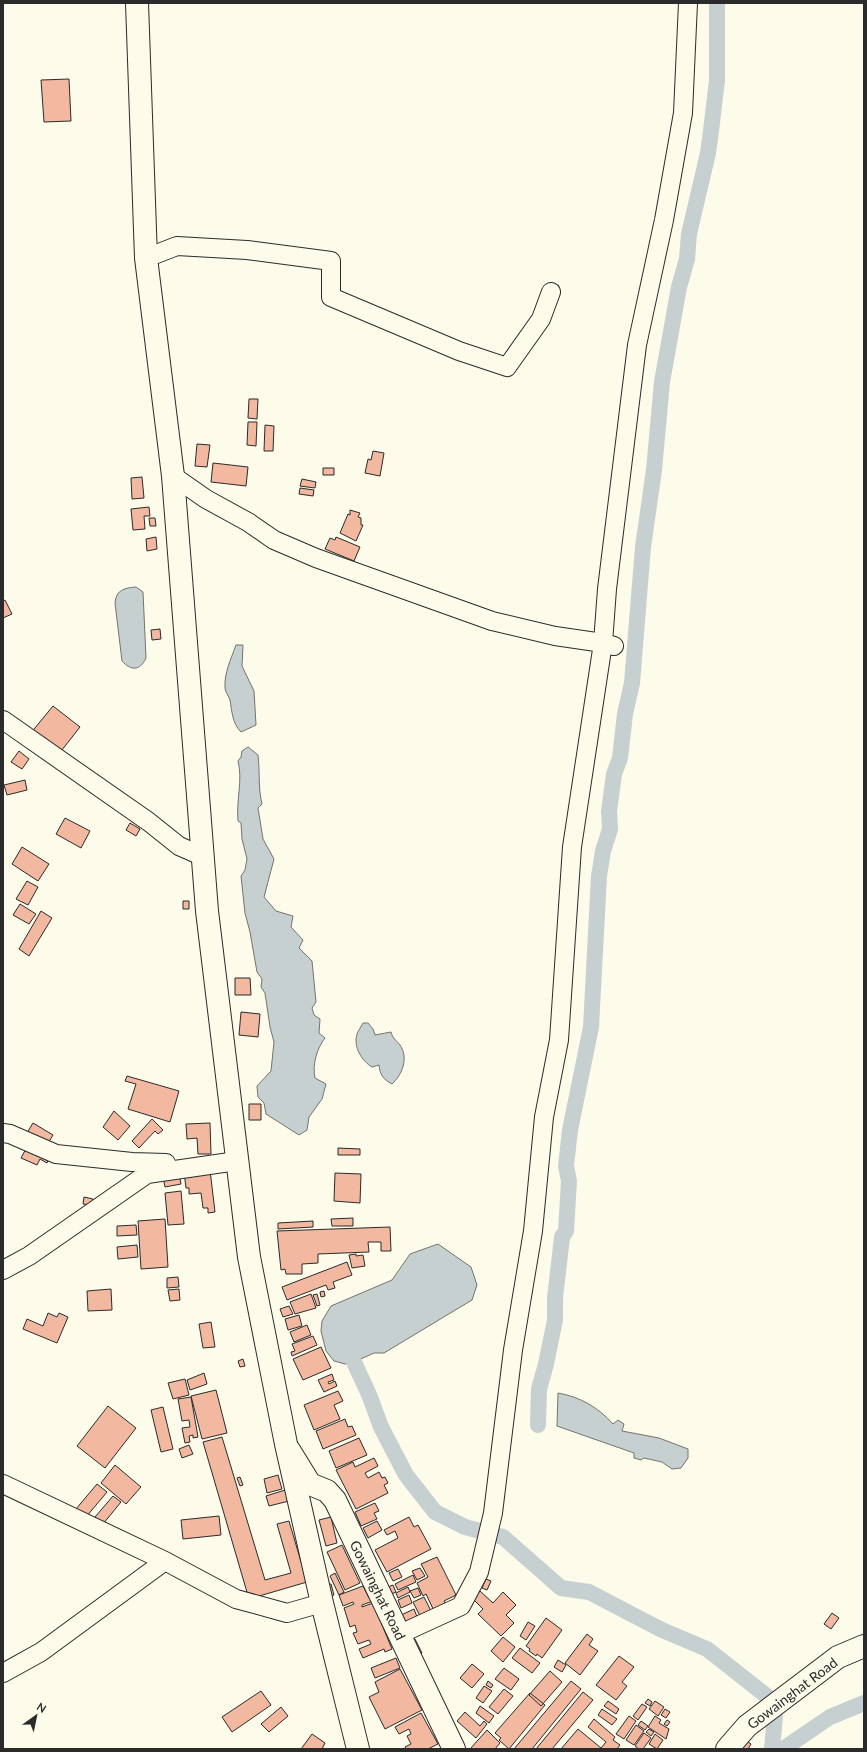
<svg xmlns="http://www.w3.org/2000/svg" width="867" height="1752" viewBox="0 0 867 1752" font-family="Lato,sans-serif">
<rect width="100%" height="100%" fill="#fdfbea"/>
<path fill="#c7d0d0" stroke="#74746e" d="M136,587l7,5 3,66c-6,13 -15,13 -24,3l-7,-58c1,-13 9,-15 21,-16z
M236,645h7l-1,21 12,25 2,34 -15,7c-9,-9 -9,-21 -11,-32 -1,-4 -5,-8 -5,-12 -1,-15 6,-29 11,-43z
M248,747l10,8c2,17 0,33 4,49l-4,4 5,31 11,20 -10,38 12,14 17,5 -2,11 12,13 -4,8 13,13 4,41 -4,6 2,7 6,4 -1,14 6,5c-8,10 -13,27 -10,40l11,6 -4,15 -13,18 -2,13 -8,5 -33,-21 -2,-11 -6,-6 -1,-11 14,-15 3,-29 -4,-15 -5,-34 -4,-6 1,-8 -5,-7 -7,-40 -5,-19 -4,-37 4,-6 2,-11 -5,-20 -1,-16 -3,-2c-2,-21 5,-41 0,-60l3,-4 1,-6z
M363,1023h5l5,6 2,6 16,-3c2,7 5,8 9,13 9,13 2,30 -8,39 -9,-5 -12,-9 -13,-19l-7,2c-10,-6 -19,-20 -15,-33 1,-3 4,-7 6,-11z
M438,1244l33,23 6,18 -5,15 -88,53h-10l-20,9 -9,2 -11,-3 -8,-10 -5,-20 1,-10 9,-15 61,-26 18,-26z
M558,1393c22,4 40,14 55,31l5,-4 6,4 -2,7 37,7 29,11v9l-7,10 -9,1 -10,-7 -18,-4 -3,2 -7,-2v-5l-77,-27z"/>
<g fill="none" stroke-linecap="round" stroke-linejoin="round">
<path stroke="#c7d0d0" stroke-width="16" d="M354,1362l16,35 11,30 25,48 29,37 30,15 38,10 58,51 28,4 73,38 45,19 61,48 7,19 -3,33
M538,1425l1,-36 7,-25 9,-44v-22l7,-61 4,-6 3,-50 -3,-15 4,-36 21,-103 8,-151 4,-25 7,-22 -1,-18 5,-37 6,-16 5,-44 7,-31 11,-136 11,-77 8,-88 17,-95 8,-28 2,-25 19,-81 3,-22 6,-51v-77
M783,1749l47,-32 34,-14"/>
</g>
<path fill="#f2b8a0" stroke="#2b2b2b" d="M69,79l2,42 -27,1 -3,-42z
M249,399h9l-1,20 -9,-1z
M248,422h9l-1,24 -9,-1z
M265,425l9,1 -1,25h-9z
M197,444l13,1 -3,22 -12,-1z
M373,451l11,2 -4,23 -15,-3 3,-14 3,1z
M213,463l35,4 -2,19 -35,-4z
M323,468h11v7h-11z
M142,477l2,21 -12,1 -1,-21z
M302,479l14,3 -1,6 -15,-2z
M300,488l14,2 -1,6 -14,-2z
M149,507l1,9h-6l1,13 -12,1 -2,-21z
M350,510l10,3 -2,4 3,1v7h2l-7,16 -16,-8 8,-19 2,1z
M149,518h6l1,8h-6z
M156,537l1,12 -10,2 -1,-12z
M336,537l24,10 -6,14 -29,-12 5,-11 5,2z
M5,600l7,14 -9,4v-17z
M160,629l1,10 -9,1 -1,-10z
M53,706l27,21 -22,28 -28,-21z
M19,751l10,8 -7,10 -11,-7z
M25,780l2,10 -20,5 -3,-10z
M65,818l25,13 -9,17 -25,-14z
M130,823l10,6 -4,7 -10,-6z
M22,847l27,17 -11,17 -26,-17z
M27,881l11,6 -10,18 -12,-6z
M183,901h6v8h-6z
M20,904l16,10 -7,10 -16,-9z
M41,911l11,7 -23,38 -10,-7z
M235,978h15l1,17h-16z
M241,1012l19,2 -2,23 -19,-2z
M127,1076l52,15 -9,31 -42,-13 8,-25 -11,-3z
M249,1104h12v16h-12z
M114,1111l16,15 -12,14 -15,-13z
M152,1119l11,11 -5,4 -3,-3 -16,17 -7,-7z
M33,1123l20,12 -8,13 -20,-12z
M210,1123l1,31h-13l-1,-16 -10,1 -1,-15z
M28,1145l22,10 -3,8 -7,-4 -3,6 -16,-7z
M338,1148l22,1v6h-22z
M210,1170l5,42 -7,1v-5h-5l-2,-15 -12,1v-6h-3l-2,-16z
M335,1173l26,1 -1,29 -26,-2z
M179,1174l2,10 -16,3 -2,-10z
M181,1191l3,33 -16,1 -3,-32z
M84,1197l9,2 -1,6 -9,-1z
M353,1218v8h-21l-1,-7z
M165,1219l3,48 -27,2 -3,-48z
M313,1221v6l-35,2v-6z
M136,1225l1,10 -20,1v-10z
M390,1227l1,24h-10v-9h-13l1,10 -51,2v9l-16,1v10h-16l-1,-5 -4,1 -4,-39z
M137,1245l1,12 -20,2 -1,-12z
M356,1254v2l7,-1 2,11 -13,2 -3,-13z
M347,1262l5,13 -19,7 2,6 -7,2 -2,-5 -39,15 -5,-13z
M178,1277l1,10 -12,1v-10z
M111,1289l1,21 -24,1 -1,-20z
M179,1289l1,11 -10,1 -2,-11z
M324,1291l1,5 -4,1 -1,-5z
M311,1294l5,14 -21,6 -5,-12z
M317,1294l3,11 -3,1 -4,-11z
M289,1306l4,8 -10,3 -3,-8z
M48,1313l9,4 2,-4 9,4 -11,26 -34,-14 4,-10 16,7z
M299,1315l3,11 -14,4 -3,-11z
M211,1322l4,25 -12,1 -4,-24z
M307,1325l4,10 -17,7 -4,-10z
M313,1336l4,9 -25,11 -1,-4 4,-1 -3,-7z
M321,1347l10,21 -28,12 -10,-21z
M243,1359l2,7 -5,1 -2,-6z
M204,1373l3,11 -17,6 -3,-10z
M332,1374l2,6 -6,2 1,2 6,-3 2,5 -13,6 -6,-12z
M185,1379l4,16 -16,4 -5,-16z
M216,1390l11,43 -25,6 -11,-43z
M338,1391l5,10 -9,4 6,14 -26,11 -10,-25z
M191,1397l7,40 -5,1v-3l-4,1 1,6 -5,1 -3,-15 8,-1 -1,-7 -7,1 -4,-22z
M108,1406l28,22 -31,40 -28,-22z
M163,1407l10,42 -12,3 -10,-42z
M345,1419l3,8 4,-1 4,9 -33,14 -7,-18z
M222,1437l43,143 26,-7 -14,-49 12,-3 18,61 -58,17 -46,-157z
M359,1438l8,17 -31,13 -7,-17z
M189,1445l4,9 -11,4 -3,-9z
M374,1458l4,8 -13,7 3,5 11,-6 3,6 3,-1 3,6 -4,2 4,8 -32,16 -20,-39 17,-8 2,5z
M115,1465l26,22 -15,17 -25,-21z
M278,1475l4,14 -15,4 -3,-14z
M240,1477l3,8 -3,1 -3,-8z
M97,1484l10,8 -21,25 -10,-8z
M285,1490l4,11 -20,5 -3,-10z
M113,1496l8,6 -18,22 -8,-7z
M375,1503l4,8 -5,2 3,6 -16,7 -6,-14z
M219,1516l2,19 -38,4 -2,-19z
M331,1517l6,26 -11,3 -7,-26z
M409,1517l5,10 4,-2 13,24 -44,23 -12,-22 23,-12 -3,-7 -8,4 -3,-5z
M377,1521l5,9 -14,8 -5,-10z
M342,1545l18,38 -15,7 -18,-38z
M437,1557l19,38 -12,6 3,6 -12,6 -9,-19 -3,2 -6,-13 11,-6 -7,-13z
M420,1568l5,8 -8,4 -5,-9z
M398,1569l4,8 -9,4 -4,-8z
M335,1573l9,19 -5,3 -9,-19z
M413,1575l3,7 -18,8 -3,-6z
M486,1579l5,2 -4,9 -5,-2z
M331,1584l3,11 -5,1 -3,-11z
M393,1585l3,7 -5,2 -3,-7z
M363,1586l6,12 2,-1 2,4 -11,4v2l11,-4 19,46 -7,3 -1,-3 -21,9 -4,-9 12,-5 -2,-4 -11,4 -5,-11 4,-1 -2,-7 -5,2 -6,-19 10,-4 -1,-2 -10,4 -4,-11z
M408,1587l2,5 -12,6 -2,-5z
M418,1588l3,7 -7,3 -4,-7z
M480,1591l13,12 10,-11 13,13 -10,10 8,8 -13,13 -23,-22 5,-5 -10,-10z
M409,1595l3,8 -11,5 -3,-8z
M424,1597l8,16 -11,5 -8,-16z
M414,1609l5,13 -15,6 -5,-12z
M832,1613l7,5 -8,11 -7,-5z
M546,1618l16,12 -20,28 -5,-4 -1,2 -7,-5 1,-2 -4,-3z
M528,1622l7,4 -9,14 -6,-4z
M587,1634l6,5 -4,6 9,6 -18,24 -15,-12z
M503,1637l12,10 -12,15 -12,-11z
M415,1639l7,14 -5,3 -7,-15z
M520,1648l20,15 -8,10 -20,-15z
M619,1656l15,11 -12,15 5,4 -11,14 -20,-15z
M396,1658l4,10 -25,10 -4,-10z
M558,1660l8,5 -4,7 -8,-5z
M472,1664l12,10 -12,14 -12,-10z
M504,1668l15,11 -8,11 -16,-11z
M400,1669l22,41 -37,19 -16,-32 10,-5 -4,-10z
M550,1671l12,11 -21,24 -12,-11z
M488,1681l5,4 -2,3 -5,-3z
M571,1681l10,8 -49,60h-18z
M484,1686l8,5 -9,12 -7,-5z
M504,1689l9,7 -15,18 -9,-7z
M261,1691l10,14 -39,27 -10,-15z
M583,1692l10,8 -41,49h-16z
M530,1693l15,12 -36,44 -10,-9 2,-2 -6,-5z
M648,1699l4,3 -2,4 -5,-3z
M608,1701l11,8 -3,5 -12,-8z
M655,1701l9,6 -6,9 -9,-7z
M642,1704l5,3 -9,13 -5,-4z
M480,1706l14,10 -5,7 -13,-10z
M281,1707l7,9 -19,16 -8,-8z
M602,1709l15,10 -5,6 -14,-10z
M665,1709l5,3 -4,6 -5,-3z
M465,1712l15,14 4,-5 3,3 -11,14 -19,-17z
M421,1713l17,31 -10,5h-22l-1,-2 6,-3 -4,-8 4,-2 -2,-5 -10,5 -4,-7z
M629,1716l7,5 -12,18 -8,-5z
M655,1716l6,4 -2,3 10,6 -3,10 -18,-12z
M594,1719l21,18 -2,3 7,5 -3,4h-56l17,-20 23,19 5,-6 -18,-15z
M667,1720l3,2 -3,4 -3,-2z
M641,1721l7,5 -3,4 -7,-5z
M636,1725l8,6 -10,14 -8,-5z
M649,1729l5,3 -3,4 -5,-4z
M487,1730l13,13 -5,6h-25z
M644,1733l7,5 -8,11h-4l-4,-3z
M312,1734l13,9 -3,6h-21z
M655,1734l8,6 -6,9 -8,-5z
M742,1738l9,6 -3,5h-13z"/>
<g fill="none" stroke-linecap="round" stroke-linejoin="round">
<g stroke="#2b2b2b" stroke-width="20">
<path id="minor" d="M146,258l31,-12 70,4 84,11v36l128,54 48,16 34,-48 10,-27
M173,476l33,23 42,23 26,18 42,18 176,63 63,15 48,7 11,3
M3,720l146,102 30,24 25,11
M3,1133l7,1 46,20 76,8 34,1
M3,1270l26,-14 118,-82 90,-13
M3,1484l162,77
M400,1634l61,-28 18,-34 14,-59 20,-163 20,-119 11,-114 15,-77 13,-193 31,-204 4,-54 30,-244 27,-125 19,-107 5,-110
M3,1673l38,-21 124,-91 71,38 51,14 35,-10"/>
</g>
<g stroke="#2b2b2b" stroke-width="24">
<path id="major" d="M289,1450l21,34 17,7 8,9 119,249
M727,1749l20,-23 91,-69 26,-11"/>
</g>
<g stroke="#2b2b2b" stroke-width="24">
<path id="highway" d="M137,3l9,255 27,218 34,435 42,346 37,187 36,159 36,146"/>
</g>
<use href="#minor" stroke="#fdfbea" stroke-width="18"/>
<use href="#major" stroke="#fdfbea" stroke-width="22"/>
<use href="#highway" stroke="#fdfbea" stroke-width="22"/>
</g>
<g text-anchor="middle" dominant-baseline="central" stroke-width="3" stroke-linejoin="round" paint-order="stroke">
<g font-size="14" fill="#2b2b2b" stroke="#fdfbea">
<text transform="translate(378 1590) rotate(64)">Gowainghat Road</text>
<text transform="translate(792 1693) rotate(-37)">Gowainghat Road</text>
</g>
</g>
<rect width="867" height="1752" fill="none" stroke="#2b2b2b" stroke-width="8"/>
<g transform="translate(36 1716) rotate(33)" stroke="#fdfbea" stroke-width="3" paint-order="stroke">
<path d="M0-3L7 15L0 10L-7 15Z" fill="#2b2b2b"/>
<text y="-6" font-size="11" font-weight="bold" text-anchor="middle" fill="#2b2b2b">N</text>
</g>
</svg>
